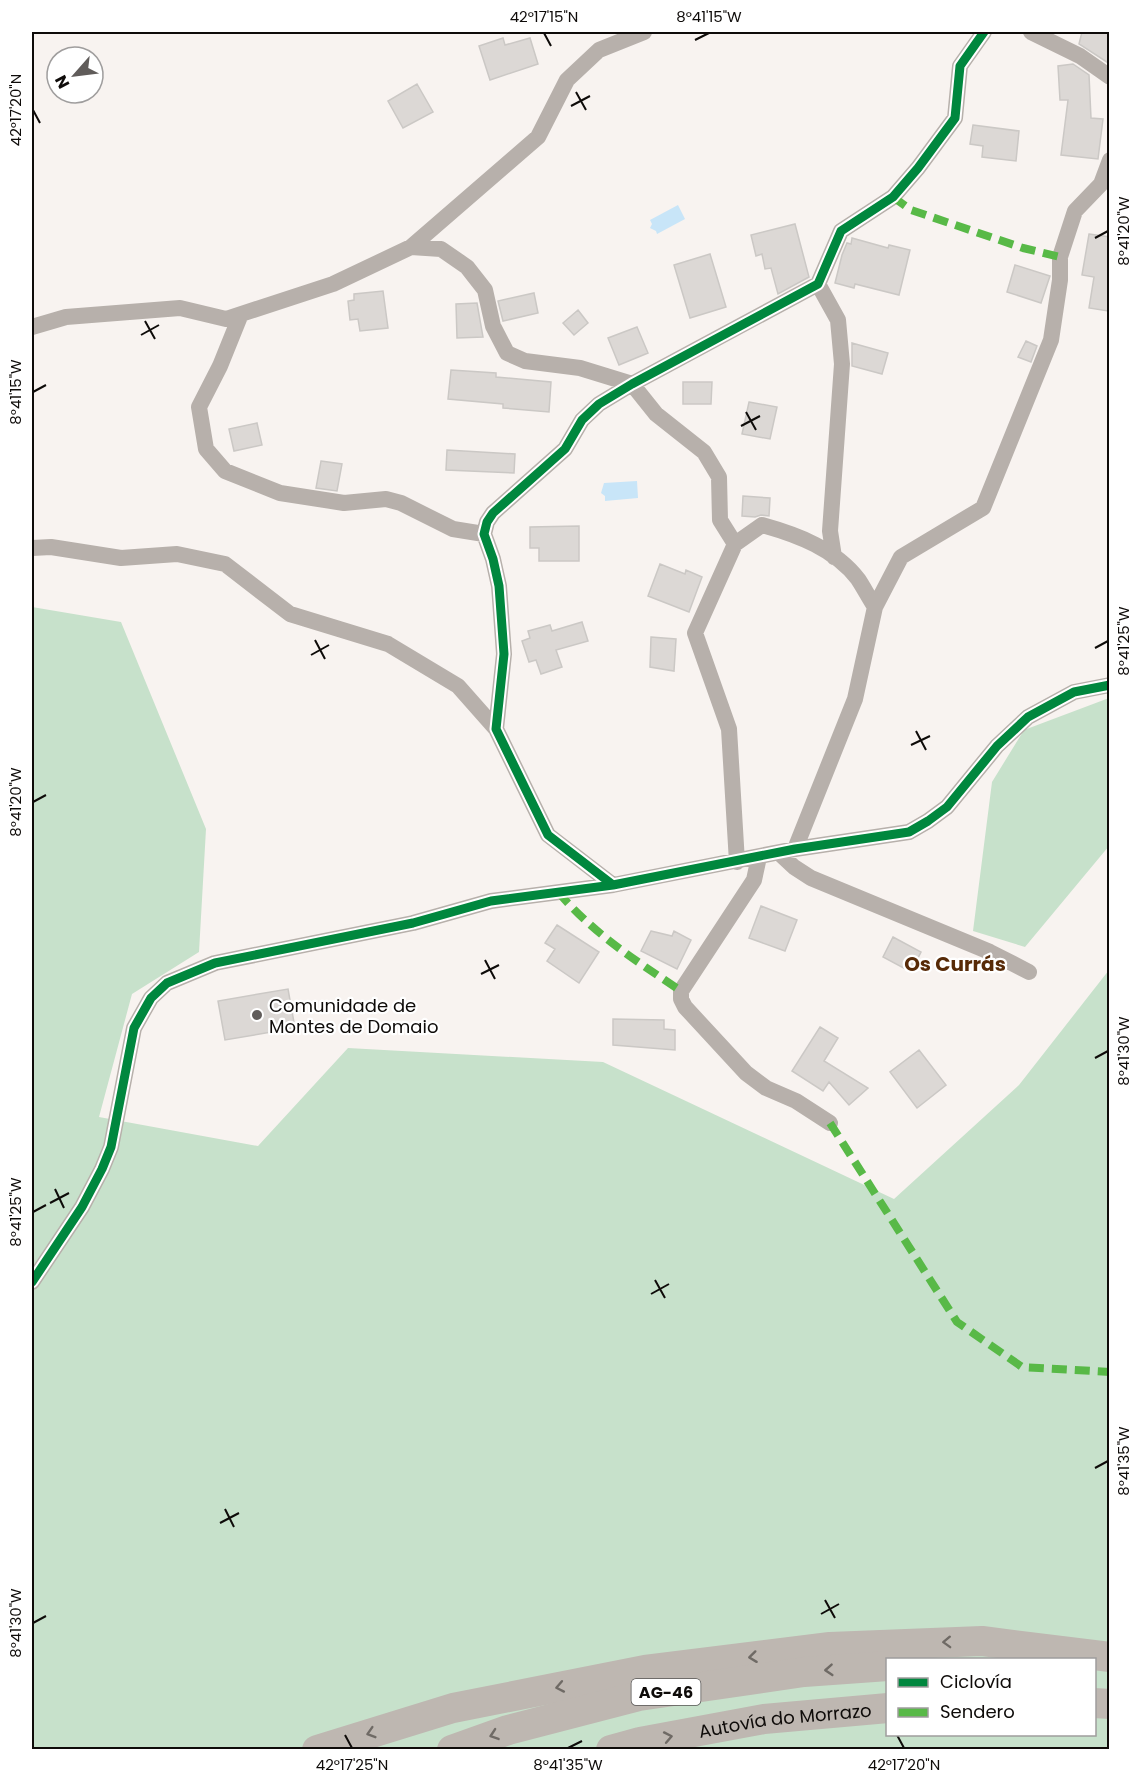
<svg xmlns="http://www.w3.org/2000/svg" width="1141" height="1781" viewBox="0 0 1141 1781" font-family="Poppins,sans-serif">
<rect width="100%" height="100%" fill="#f8f3f0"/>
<path fill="#c7e1cb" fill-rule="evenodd" d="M32,607l89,15 85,207 -7,123 -67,42 -33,123 159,29 90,-98 255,14 291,137 125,-114 90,-115v779h-1077zM888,1660h206v74h-206z
M1109,698v148l-84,101 -52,-16 19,-149 32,-52z"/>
<path fill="#c8e5f8" d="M678,205l7,14 -28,15 -1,-3 -6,-3 2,-4 -2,-4z
M637,481l1,17 -33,3v-5l-4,-3 3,-10z"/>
<path fill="#dcd8d5" stroke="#cbc8c5" stroke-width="1.5" d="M1082,32h28v32l-31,-20z
M503,38l2,7 25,-7 8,26 -48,16 -11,-34z
M1073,64l16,11 2,43 12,1 -5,40 -37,-4 7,-55h-8l-2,-34z
M417,84l16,28 -30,16 -15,-27z
M973,125l46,6 -3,30 -34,-4 1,-11 -13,-2z
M795,224l14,53 -31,17 -7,-26 -6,1 -3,-15 -6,2 -5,-21z
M1089,234l21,3v63l-2,11 -19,-3 5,-31 -12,-2z
M852,238l36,10 1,-3 21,5 -11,45 -44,-11 -1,4 -19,-5 7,-28 5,-12 4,1z
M710,254l16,53 -36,11 -16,-53z
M1015,265l35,11 -9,27 -34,-11z
M383,291l5,37 -28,3 -2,-12 -8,1 -2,-19 6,-1v-6z
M534,293l4,20 -35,8 -5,-20z
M477,303l6,34 -26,1 -1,-34z
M578,310l10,13 -14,12 -11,-12z
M637,327l11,26 -29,12 -11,-27z
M1026,341l11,5 -6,16 -13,-5z
M852,343l36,10 -6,21 -30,-8z
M451,370l45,3v4l55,5 -2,30 -46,-4v-4l-55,-5z
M683,382h29l-1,22h-28z
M749,402l28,5 -7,32 -28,-5z
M257,423l5,22 -28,6 -5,-22z
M447,450l68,4 -1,19 -68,-3z
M321,461l21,3 -5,27 -21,-3z
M743,496l27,2 -1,18 -8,-1 -6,2 -13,-1z
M579,526v35h-40v-13h-9v-21z
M660,564l25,10 1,-4 16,7 -13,35 -41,-16z
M582,622l6,19 -32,9 6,17 -21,7 -5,-14 -7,2 -7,-21 8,-3 -2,-7 22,-6 2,6z
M651,637l25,2 -2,32 -24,-4z
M761,906l36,14 -12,31 -36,-13z
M557,925l42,27 -20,31 -32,-22 8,-12 -10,-6z
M651,931l21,5 2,-5 17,9 -14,29 -36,-18z
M893,937l28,15 -10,20 -28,-15z
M288,989l7,39 -70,12 -7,-39z
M613,1019l51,1v9l11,1v20l-62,-5z
M820,1027l18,11 -14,23 44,27 -19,17 -20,-23 -6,9 -31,-20z
M919,1050l27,35 -29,23 -27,-36z"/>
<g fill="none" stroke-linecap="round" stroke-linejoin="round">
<path stroke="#b7b0ab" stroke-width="16" d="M1031,32l49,24 30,21
M411,247l30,2 26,18 18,23 8,36 14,27 18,8 55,7 52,16 24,30 48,38 15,25 1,43 15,24 -40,89 34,96 8,133
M818,284l20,36 4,44 -12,167 4,26
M241,314l-21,52 -21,41 7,42 19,22 55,22 64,10 42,-4 15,4 52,26 31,5
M32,327l34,-10 114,-9 46,11 107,-35 78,-37 127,-110 29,-57 32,-30 45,-18
M735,544l27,-19c36,10 73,24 96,54 6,9 11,19 17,28l-20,92 -60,150
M32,548l19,-1 70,11 56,-4 48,10 65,50 98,30 70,42 38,43
M875,607l26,-50 82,-49 68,-168 9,-60v-23l15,-46 26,-27 9,-24
M779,853l15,14 17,11 179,74 39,20
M759,857l-5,23 -73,111v8l4,8 61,66 20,15 30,13 34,22
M613,885l-65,-50 -52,-106 8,-75 -5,-68 -6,-27 -9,-25 3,-12 6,-9 72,-64 17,-29 17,-16 33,-20 186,-100 23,-53 52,-34 25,-29 37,-50 5,-52 24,-34
M32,1282l50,-75 20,-38 9,-22 23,-119 17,-30 16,-15 48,-20 198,-40 78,-22 122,-16 182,-36 114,-17 19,-11 19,-14 50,-61 31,-29 46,-25 36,-7"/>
<g stroke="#beb7b1" stroke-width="30">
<path d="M1094,1703l16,1"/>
<path d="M317,1750l136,-42 192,-38 185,-23 152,-6 128,16"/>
<path d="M452,1750l56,-20 131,-34 165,-24 84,-6"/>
<path id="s1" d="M611,1750l29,-8 124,-23 124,-11"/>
</g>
<path stroke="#58b947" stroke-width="8" stroke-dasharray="15 8" stroke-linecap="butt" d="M893,197l18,13 112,38 37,9
M558,892c37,43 77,68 123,99
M830,1123l127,199 65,45 88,5"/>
<g stroke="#fff" stroke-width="13">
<path id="cycleway" d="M613,885l-65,-50 -52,-106 8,-75 -5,-68 -6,-27 -9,-25 3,-12 6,-9 72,-64 17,-29 17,-16 33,-20 186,-100 23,-53 52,-34 25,-29 37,-50 5,-52 24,-34
M32,1282l50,-75 20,-38 9,-22 23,-119 17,-30 16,-15 48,-20 198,-40 78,-22 122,-16 182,-36 114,-17 19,-11 19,-14 50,-61 31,-29 46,-25 36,-7"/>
</g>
<use href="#cycleway" stroke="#00873e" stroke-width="9"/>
</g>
<defs><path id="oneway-chevron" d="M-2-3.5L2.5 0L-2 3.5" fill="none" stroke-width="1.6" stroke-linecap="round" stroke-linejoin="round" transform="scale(1.5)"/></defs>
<g stroke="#6f6a65">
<use href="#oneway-chevron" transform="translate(947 1642) rotate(178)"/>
<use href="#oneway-chevron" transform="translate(753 1657) rotate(173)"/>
<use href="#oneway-chevron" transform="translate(829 1670) rotate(176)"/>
<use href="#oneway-chevron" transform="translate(560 1687) rotate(169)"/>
<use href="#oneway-chevron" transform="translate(371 1733) rotate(163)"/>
<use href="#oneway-chevron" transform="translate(494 1735) rotate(161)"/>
<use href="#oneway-chevron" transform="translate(668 1737) rotate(-11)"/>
</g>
<path fill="none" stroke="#0e0b09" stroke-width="2" d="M544,33l7,13M695,40l14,-7M576,92l10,18M571,106l19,-10M33,110l7,13M1095,238l13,-7M145,321l10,18M141,335l18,-10M33,392l13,-7M746,412l10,18M741,426l19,-10M315,640l10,19M1095,648l13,-7M311,655l18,-10M916,731l10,19M911,745l19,-9M33,802l13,-7M485,960l10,19M481,974l18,-9M1095,1058l13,-7M55,1189l9,19M50,1203l19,-10M33,1212l13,-7M655,1280l10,18M651,1294l18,-10M1095,1468l13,-7M225,1509l9,18M220,1523l19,-10M825,1600l10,18M821,1614l18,-10M33,1623l13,-7M345,1735l7,13M897,1735l7,13M568,1748l14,-7"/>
<circle fill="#605c5a" stroke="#fff" stroke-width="2" cx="257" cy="1015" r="6"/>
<g text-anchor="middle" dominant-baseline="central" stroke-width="4.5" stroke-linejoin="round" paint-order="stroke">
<rect fill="#fff" stroke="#565453" stroke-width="1.5" x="631.5" y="1679" width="69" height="26" rx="4.5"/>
<g font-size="16" font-weight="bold" fill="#0e0b09">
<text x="666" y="1692">AG-46</text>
</g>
<g font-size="18" fill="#0e0b09" stroke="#fff" text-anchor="start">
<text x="269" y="1005">Comunidade de<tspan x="269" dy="21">Montes de Domaio</tspan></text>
</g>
<g font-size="18" fill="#0e0b09" stroke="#fff">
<text stroke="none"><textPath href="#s1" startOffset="177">Autovía do Morrazo</textPath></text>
</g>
<g font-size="20" font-weight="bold" fill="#572a07" stroke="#fff">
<text x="955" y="964">Os Currás</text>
</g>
</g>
<rect width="1141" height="1781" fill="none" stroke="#ffffff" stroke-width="66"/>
<rect x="886" y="1658" width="210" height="78" fill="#ffffff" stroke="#9f9d9d" stroke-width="1.5"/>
<rect x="898" y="1678" width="30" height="9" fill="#00873e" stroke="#9f9d9d" stroke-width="1.5"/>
<text x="940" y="1688" font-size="18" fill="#0e0b09">Ciclovía</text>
<rect x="898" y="1708" width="30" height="9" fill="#58b947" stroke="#9f9d9d" stroke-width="1.5"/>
<text x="940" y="1718" font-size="18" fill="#0e0b09">Sendero</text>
<g transform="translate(75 75) rotate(242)"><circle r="28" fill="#ffffff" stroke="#9f9d9d" stroke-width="1.5"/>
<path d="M0-4.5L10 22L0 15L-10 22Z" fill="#605c5a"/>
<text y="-9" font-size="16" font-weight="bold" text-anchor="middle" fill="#0e0b09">N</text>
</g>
<rect x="33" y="33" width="1075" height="1715" fill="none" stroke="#0e0b09" stroke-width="2"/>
<g font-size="15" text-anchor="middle" fill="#0e0b09">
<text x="544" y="22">42°17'15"N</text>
<text x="709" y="22">8°41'15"W</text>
<text transform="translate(16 110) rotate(-90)" y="5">42°17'20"N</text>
<text transform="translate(1124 231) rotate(-90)" y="5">8°41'20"W</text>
<text transform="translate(16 392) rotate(-90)" y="5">8°41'15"W</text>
<text transform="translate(1124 641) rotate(-90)" y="5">8°41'25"W</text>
<text transform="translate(16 802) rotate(-90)" y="5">8°41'20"W</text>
<text transform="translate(1124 1051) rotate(-90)" y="5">8°41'30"W</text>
<text transform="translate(16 1212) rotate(-90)" y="5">8°41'25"W</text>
<text transform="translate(1124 1461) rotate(-90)" y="5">8°41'35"W</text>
<text transform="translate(16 1623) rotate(-90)" y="5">8°41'30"W</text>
<text x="352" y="1770">42°17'25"N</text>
<text x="568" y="1770">8°41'35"W</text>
<text x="904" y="1770">42°17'20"N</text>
</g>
</svg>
